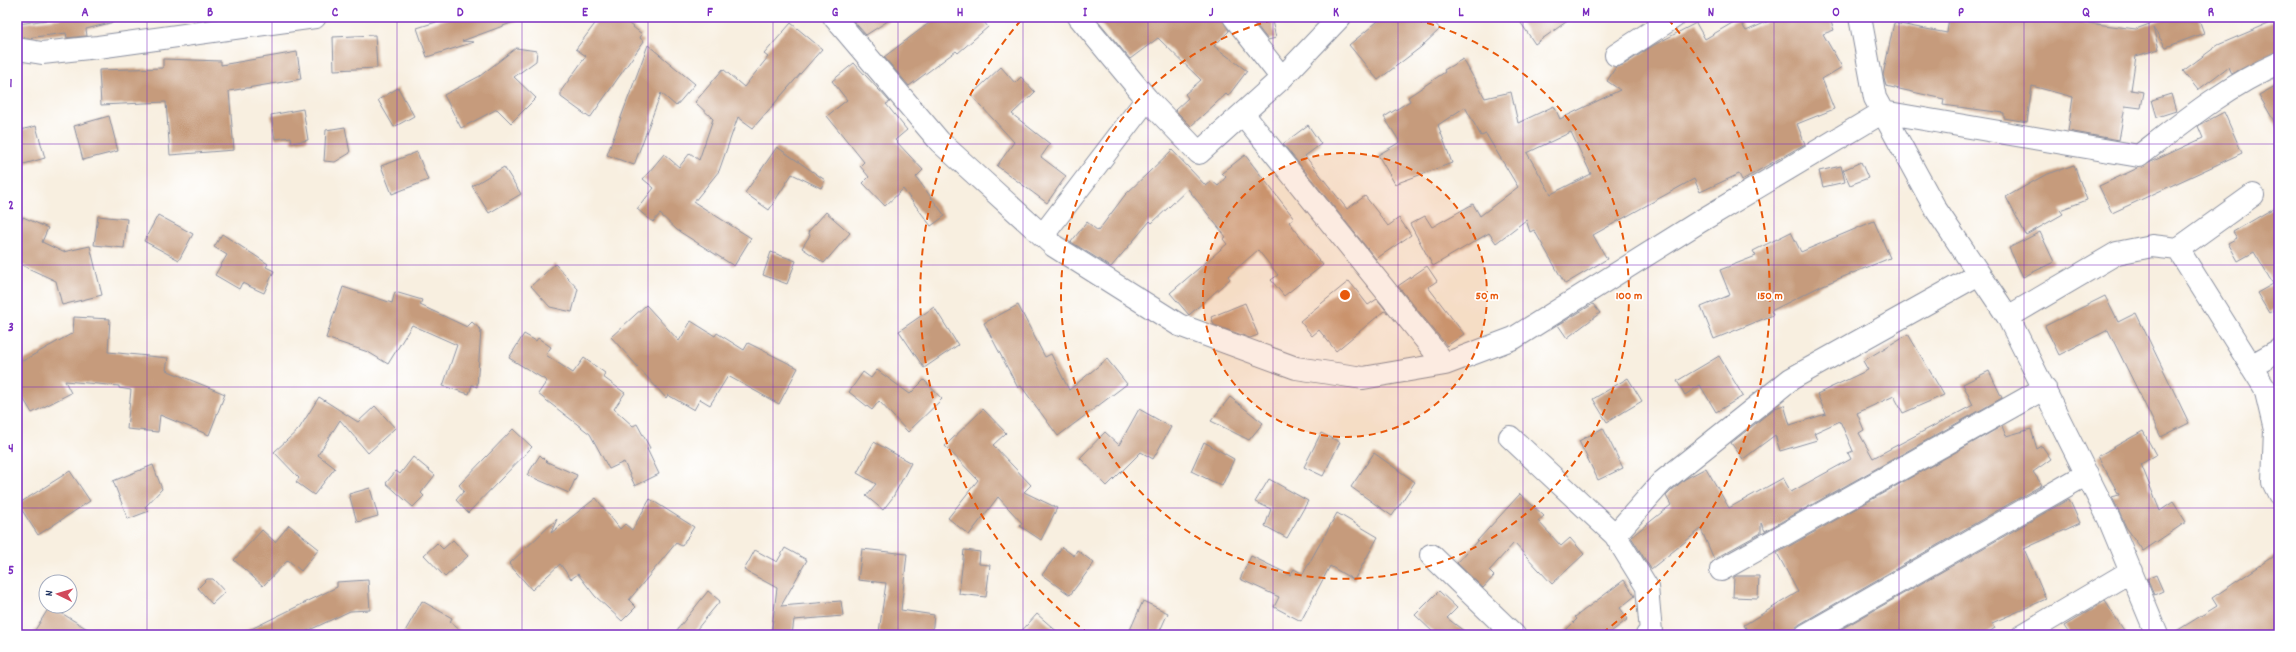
<svg xmlns="http://www.w3.org/2000/svg" width="2296" height="652" viewBox="0 0 2296 652" font-family="Dekko,sans-serif">
<rect width="100%" height="100%" fill="#fff"/>
<filter id="ink" filterUnits="userSpaceOnUse"><feTurbulence type="fractalNoise" baseFrequency=".025" numOctaves="2"/><feDisplacementMap in="SourceGraphic" scale="8" xChannelSelector="R" yChannelSelector="G"/><feConvolveMatrix kernelMatrix="1 2 1 2 8 2 1 2 1" color-interpolation-filters="sRGB"/></filter>
<filter id="wash" filterUnits="userSpaceOnUse"><feTurbulence type="fractalNoise" baseFrequency=".012" numOctaves="4" result="noise"/><feDisplacementMap in="SourceGraphic" scale="16" xChannelSelector="R" yChannelSelector="G"/><feGaussianBlur stdDeviation="0.9" result="paint"/><feColorMatrix in="noise" values="0 0 0 0 0 0 0 0 0 0 0 0 0 0 0 0 0 1.4 0 .05"/><feComposite in="paint" operator="in"/></filter>
<g filter="url(#wash)">
<rect width="100%" height="100%" fill="#f8efe0"/>
<g id="blocks">
<path fill="#c69b7b" fill-rule="evenodd" d="M71,17h42l1,5 -28,7 1,7 -20,2 -1,-5 -39,5 -9,-1 -1,-13z
M452,17h70v2l-60,22 12,1 -47,15 -10,-29z
M600,17h20l22,17 -2,4 4,3 -54,77 -29,-21v-6l25,-35 -10,-7z
M850,17h44l-28,18z
M937,17h43l8,10 -30,26 -2,-2 -47,35 -25,-29z
M1095,17h127l7,14 -15,15 33,25 -19,25 -2,-2 -35,32 -16,-16 13,-12 -3,-4 16,-14 -43,-42 -28,21z
M1250,17h21l5,21 -8,2z
M1383,17h47l10,12 -19,18 -43,33 -29,-35z
M1517,17h56l-38,27z
M1778,17h51l5,13 -11,4 19,33 -20,12 12,30 -37,15 8,20 -63,36 -3,-6 -39,18 -6,-13 -101,56 14,24 -42,25 -31,-54 -4,2 -4,-12 -30,23 -7,-10 -56,33 -23,-42 15,-8 7,11 41,-23 7,12 38,-29 -32,-53 -5,2 -16,-29 -27,18 14,38 -57,21 -17,-29 22,-13 -16,-25 26,-16 -2,-4 37,-25 -1,-2 19,-11 22,39 26,-6 7,31 36,-17 6,13 60,-29 -13,-9 9,-14 7,-2 31,-20 42,-22 9,16 34,-20 7,12zM1571,132l20,42 -40,20 -24,-41z
M1949,17h124l-1,4 64,8 32,-12h30l6,16 -38,14 -13,-19 6,21 -23,7 -5,34 13,2 -3,16 -16,-2 -6,34 -51,-9 5,-34 -41,-11 -5,36 -23,-4v-5l-61,-8 1,-6 -58,-13 -3,-11 11,-52 53,10z
M2279,19v32l-48,23 -3,-7 -30,23 -15,-19 35,-26z
M791,23l31,26 -69,79 -15,-11 -19,54 -25,31 57,36 -17,28 -57,-36 -17,-16 -7,8 -16,-13 17,-21 -11,-9 21,-25 15,13 11,-14 9,7 14,-41 -18,-17 28,-33 21,18 24,-30 -4,-3z
M375,35l2,33 -43,2 -1,-33z
M648,45l47,39 -19,22 -15,-13 -27,72 -27,-10z
M516,48l21,3 -1,10 -22,16 22,21 -25,25 -14,-14 -36,19 -17,-33 36,-19z
M297,52l4,27 -72,12 5,59 -64,5 -4,-53 -65,3 -2,-35 64,-2v-9l58,2v4z
M854,63l36,39 -4,2 21,26 -12,10 28,30 -7,7 29,39 -14,10 -28,-37 -18,17 -22,-23 6,-6 -9,-11 4,-4 -37,-46 20,-16 -15,-19z
M1001,67l14,16 6,-6 14,15 -23,22 38,30 -9,13 25,19 -19,27 -50,-37 17,-24 -43,-47z
M2279,84v46l-20,-35z
M398,88l16,28 -20,11 -16,-27z
M2171,94l5,17 -19,6 -5,-17z
M303,109l5,31 -16,3 -1,-6 -16,2 -4,-24z
M2224,112l18,41 -130,60 -13,-27 104,-48 -5,-12z
M109,116l9,35 -35,9 -9,-34z
M1308,125l13,19 -16,12 42,53 18,-13 23,30 11,-8 12,17 -35,24 -93,-115z
M36,126l9,32 -28,8v-35z
M345,127l5,26 -15,9 -11,-1 2,-31z
M777,147l48,33 -4,8 -29,-14 -23,36 -24,-17z
M1172,150l34,36 6,-5 6,5 8,-9 -4,-4 23,-18 49,63 -5,4 34,43 -39,31 -13,-16 7,-5 -20,-25 -30,26 2,3 -41,36 -19,-22 57,-49 -4,-5 3,-2 -38,-48 -36,34 -2,-2 -39,46 -40,-25 16,-20 11,9 27,-36z
M417,152l11,28 -36,14 -11,-28z
M1861,162l7,16 -18,7 -7,-15z
M2074,165l13,35 -27,10 3,4 -37,21 -20,-38 39,-22z
M1841,166l4,16 -22,5 -4,-16z
M504,167l17,27 -32,19 -17,-27z
M2279,205v102l-10,6 -12,-20 16,-9 -19,-32 -16,9 -10,-18 9,-5 -4,-6z
M826,212l24,21 -26,30 -22,-15 8,-13 -2,-3z
M158,215l35,19 -14,26 -35,-19z
M98,216l29,3 -3,29 -30,-3z
M23,217l25,11 -6,14 21,10 27,-6 12,49 -40,10 -6,-24 -39,-18v-33z
M1874,221l16,37 -67,27 -52,26 2,4 -59,24 -13,-32 29,-12 -10,-25 36,-14 -3,-5 38,-19 10,20z
M2040,232l14,30 -31,15 -14,-29z
M222,234l46,30 -2,3 8,4 -10,22 -22,-10 -3,6 -24,-14 12,-20 -13,-8z
M771,252l25,9 -9,23 -24,-9z
M555,264l23,25 -6,23 -22,-5 -19,-21z
M1427,266l10,15 -9,6 36,47 -17,12 -49,-60z
M1349,281l19,24 9,-6 11,14 -4,-2 -48,40 -17,-21 -7,6 -12,-15z
M343,287l49,16 3,-11 27,8 -2,5 47,22 5,-5 9,8 -4,57 -5,-2 -3,9 -26,-8 14,-41 -45,-20 -24,39 -20,-12 -42,-14z
M2105,296l13,26 18,-9 53,110 -28,14 -53,-107 -49,25 -14,-29z
M1245,303l13,32 -8,3 -36,-13 -3,-8z
M1593,304l7,9 -33,25 -9,-13z
M646,305l33,36 12,-20 24,15 2,-3 27,17 4,-7 50,25 -19,36 -51,-28 -18,29 -10,-6 -6,11 -26,-15 -2,3 -55,-61z
M1018,305l27,52 6,-3 18,36 38,-31 20,25 -69,52 -37,-50 -3,2 -34,-65z
M934,307l24,38 -34,23 -25,-37z
M74,317l36,2 -2,33 60,6 -2,12 59,24 -16,41 -49,-20 -2,17 -31,-3 4,-39 -12,-2v-2l-54,-5 6,12 -39,20 -15,-25v-24l56,-31z
M524,334l12,7 2,-3 13,9 -5,8 27,18 11,-15 21,15 -2,4 22,16 -11,16 19,17 4,-2 13,24 -3,1 12,25 -24,12 -11,-24 -15,7 -19,-35 -52,-40 9,-13 -38,-23z
M1908,334l36,61 -41,18 -9,-17 -37,17 7,17 -5,3 14,25 100,-53 -10,-21 26,-13 13,27 -237,133 -4,-8v10l-47,26 -13,-30 -50,40 -20,-32 40,-32 -5,-9 5,-5 14,-12 21,-11 23,40 54,-30 8,14 60,-33 -3,-6 5,-2 -13,-30 -26,12 3,7 -37,11 -5,-16 -32,24 -12,-16 44,-35 9,-3 6,20 36,-11 -9,-20 51,-24 -5,-9z
M1719,356l24,40 -27,16 -16,-27 -15,10 -8,-14z
M877,370l33,24 14,-14 18,19 -34,33 -29,-31 -7,9 -23,-18 14,-20 8,6z
M1628,378l14,23 -35,21 -14,-23z
M319,397l39,25 17,-16 20,22 -27,25 -28,-33 -22,35 17,13 -21,27 -18,-13 3,-4 -25,-26 25,-23z
M1230,397l33,26 -14,17 -38,-19z
M983,409l23,24 -13,12 38,40 -7,7 33,16 -16,32 -21,-14 2,-3 -24,-26 -29,38 -21,-17 30,-38 -33,-34z
M1139,409l32,18 -18,32 -12,-7 -34,34 -27,-28 25,-26 14,13z
M2002,426l4,10 25,-7 6,20 5,-3 9,13 -18,13 9,13 -242,139 -5,4 -1,7h-44l-6,-10 54,-33 -21,-39z
M1603,428l20,40 -25,12 -19,-39z
M513,429l19,18 -64,66 -12,-13 8,-9 -5,-6z
M2143,431l13,24 -15,9 19,47 13,-9 13,20 -43,29 -17,-24 -14,-30 7,-2 -21,-39z
M1321,433l19,9 -17,34 -19,-9z
M874,442l37,21 -18,34 -10,13 -17,-14 10,-12 -19,-11z
M1204,442l30,17 -12,27 -31,-15z
M1374,453l41,29 -23,34 -41,-29z
M540,455l7,7 30,13 -8,18 -42,-18z
M413,457l22,18 -14,18 3,3 -11,11 -27,-24 10,-12 4,3z
M153,465l9,24 -17,18 4,4 -21,8 -15,-38z
M70,471l20,30 -52,34 -20,-31z
M1269,479l39,22 -21,37 -22,-12 6,-17 -16,-7z
M370,488l8,28 -21,6 -8,-28z
M1520,494l24,22 -6,5 23,25 9,-8 14,16 -32,30 -38,-41 -25,28 5,5 -11,12 -26,-25z
M596,498l24,31 5,-5 7,6 18,-31 44,28 -12,19 -6,-3 -47,57 7,7 -14,14 -27,-25 -17,-22 -7,5 -11,-15 -28,26 -23,-26 48,-45 -6,14z
M2069,499l11,24 -56,26 22,50 -54,24 3,5 -11,7h-153z
M1337,513l41,24 -24,43 -24,-14 -29,55 -27,-14 5,-10 -39,-18 11,-23 39,19 4,-6 9,5z
M289,525l30,24 -18,22 -13,-11 -25,26 -29,-26 28,-30 13,12z
M453,540l15,16 -23,21 -21,-22 13,-12 6,6z
M1062,547l12,9 3,-6 17,13 -24,32 -28,-20z
M785,548l22,12 -26,46 60,-5 2,15 -49,4 -2,15h-21l6,-47 -33,-18 11,-20 22,12z
M862,549l45,5 -6,56 33,5 -2,20h-32l-21,-3 7,-49 -28,-3z
M964,550l16,2 -1,12 11,1 -4,32 -27,-3z
M2279,553v82h-109l47,-29 -5,-8z
M2156,575l7,16 -9,4 -7,-16z
M1736,576h23l-1,22 -25,-1 1,-20z
M207,579h6l12,13 -13,12 -14,-16z
M368,580l2,30 -20,1 -51,24h-60l98,-48v-5z
M1624,580l11,16 -15,12 8,11 -21,16h-46l16,-16 -2,-2z
M708,591l12,10 -28,34h-19z
M1439,591l18,17 -10,10 22,17h-33l-21,-20z
M422,601l30,17 -2,4 16,13h-63z
M1143,601l25,12 -10,22h-18l-10,-5z
M2105,601l22,34h-57l-6,-9z
M50,606l47,29h-65z
M1037,614l24,21h-43z"/>
</g>
</g>
<g filter="url(#ink)">
<use href="#blocks" fill-opacity="0" stroke="#8a8f9f" stroke-width="1"/>
<g fill="none" stroke-linecap="round" stroke-linejoin="round">
<g stroke="#8a8f9f" stroke-width="24">
<path id="minor" d="M834,17l106,125 114,104 125,79 117,43 67,10 82,-14 69,-26 185,-116 184,-110 256,44c44,-34 88,-70 140,-93
M1079,17l68,82 52,54 83,-75 58,-61
M1234,17l48,61
M1860,17l15,81 60,110 73,109 101,202 48,116
M17,49l25,4 56,-6 217,-30
M1616,55l58,-38
M1243,114l202,250
M1043,235l104,-136
M2178,249l75,-54
M2008,317l109,-64 35,-7 26,3 87,139 10,42 -2,52 6,12
M2251,366l28,-16
M1510,437l105,98 32,52 4,45 -4,3
M1615,535l47,-53 129,-103 188,-105
M1431,555l83,80
M1721,570l324,-182
M1806,635l281,-161
M2023,635l108,-64"/>
</g>
<use href="#minor" stroke="#fff" stroke-width="22"/>
</g>
</g>
<path fill="none" stroke="#7b2cbf" stroke-width="1" stroke-opacity="0.55" d="M147,17v618M272,17v618M397,17v618M522,17v618M648,17v618M773,17v618M898,17v618M1023,17v618M1148,17v618M1273,17v618M1398,17v618M1523,17v618M1648,17v618M1774,17v618M1899,17v618M2024,17v618M2149,17v618M17,144h2262M17,265h2262M17,387h2262M17,508h2262"/>
<circle cx="1345" cy="295" r="142" fill="#e8590c" fill-opacity=".12"/>
<g fill="none" stroke="#e8590c" stroke-width="2" stroke-dasharray="7 5">
<circle cx="1345" cy="295" r="142"/>
<path d="M1404 17A284 284 0 1 1 1286 17"/>
<path d="M1089 634A425 425 0 0 1 1022 19M1668 19A425 425 0 0 1 1601 634"/>
</g>
<circle cx="1345" cy="295" r="6" fill="#e8590c" stroke="#fff" stroke-width="2"/>
<g font-size="12" text-anchor="middle" font-weight="bold" fill="#e8590c" stroke="#fff" stroke-width="3.5" stroke-linejoin="round" paint-order="stroke">
<text x="1487" y="299">50 m</text>
<text x="1629" y="299">100 m</text>
<text x="1770" y="299">150 m</text>
</g>
<rect width="2296" height="652" fill="none" stroke="#fff" stroke-width="44"/>
<g transform="translate(58 594) rotate(275)"><circle r="19" fill="#ffffff" stroke="#a4acbf"/>
<path d="M0-3L7 15L0 10L-7 15Z" fill="#d1495b"/>
<text y="-6" font-size="11" font-weight="bold" text-anchor="middle" fill="#1b2f5e">N</text>
</g>
<rect x="22" y="22" width="2252" height="608" fill="none" stroke="#7b2cbf" stroke-width="1.5"/>
<g font-size="13" text-anchor="middle" font-weight="bold" fill="#7b2cbf">
<text x="85" y="16">A</text>
<text x="210" y="16">B</text>
<text x="335" y="16">C</text>
<text x="460" y="16">D</text>
<text x="585" y="16">E</text>
<text x="710" y="16">F</text>
<text x="835" y="16">G</text>
<text x="960" y="16">H</text>
<text x="1085" y="16">I</text>
<text x="1211" y="16">J</text>
<text x="1336" y="16">K</text>
<text x="1461" y="16">L</text>
<text x="1586" y="16">M</text>
<text x="1711" y="16">N</text>
<text x="1836" y="16">O</text>
<text x="1961" y="16">P</text>
<text x="2086" y="16">Q</text>
<text x="2211" y="16">R</text>
<text x="11" y="87">1</text>
<text x="11" y="209">2</text>
<text x="11" y="331">3</text>
<text x="11" y="452">4</text>
<text x="11" y="574">5</text>
</g>
</svg>
